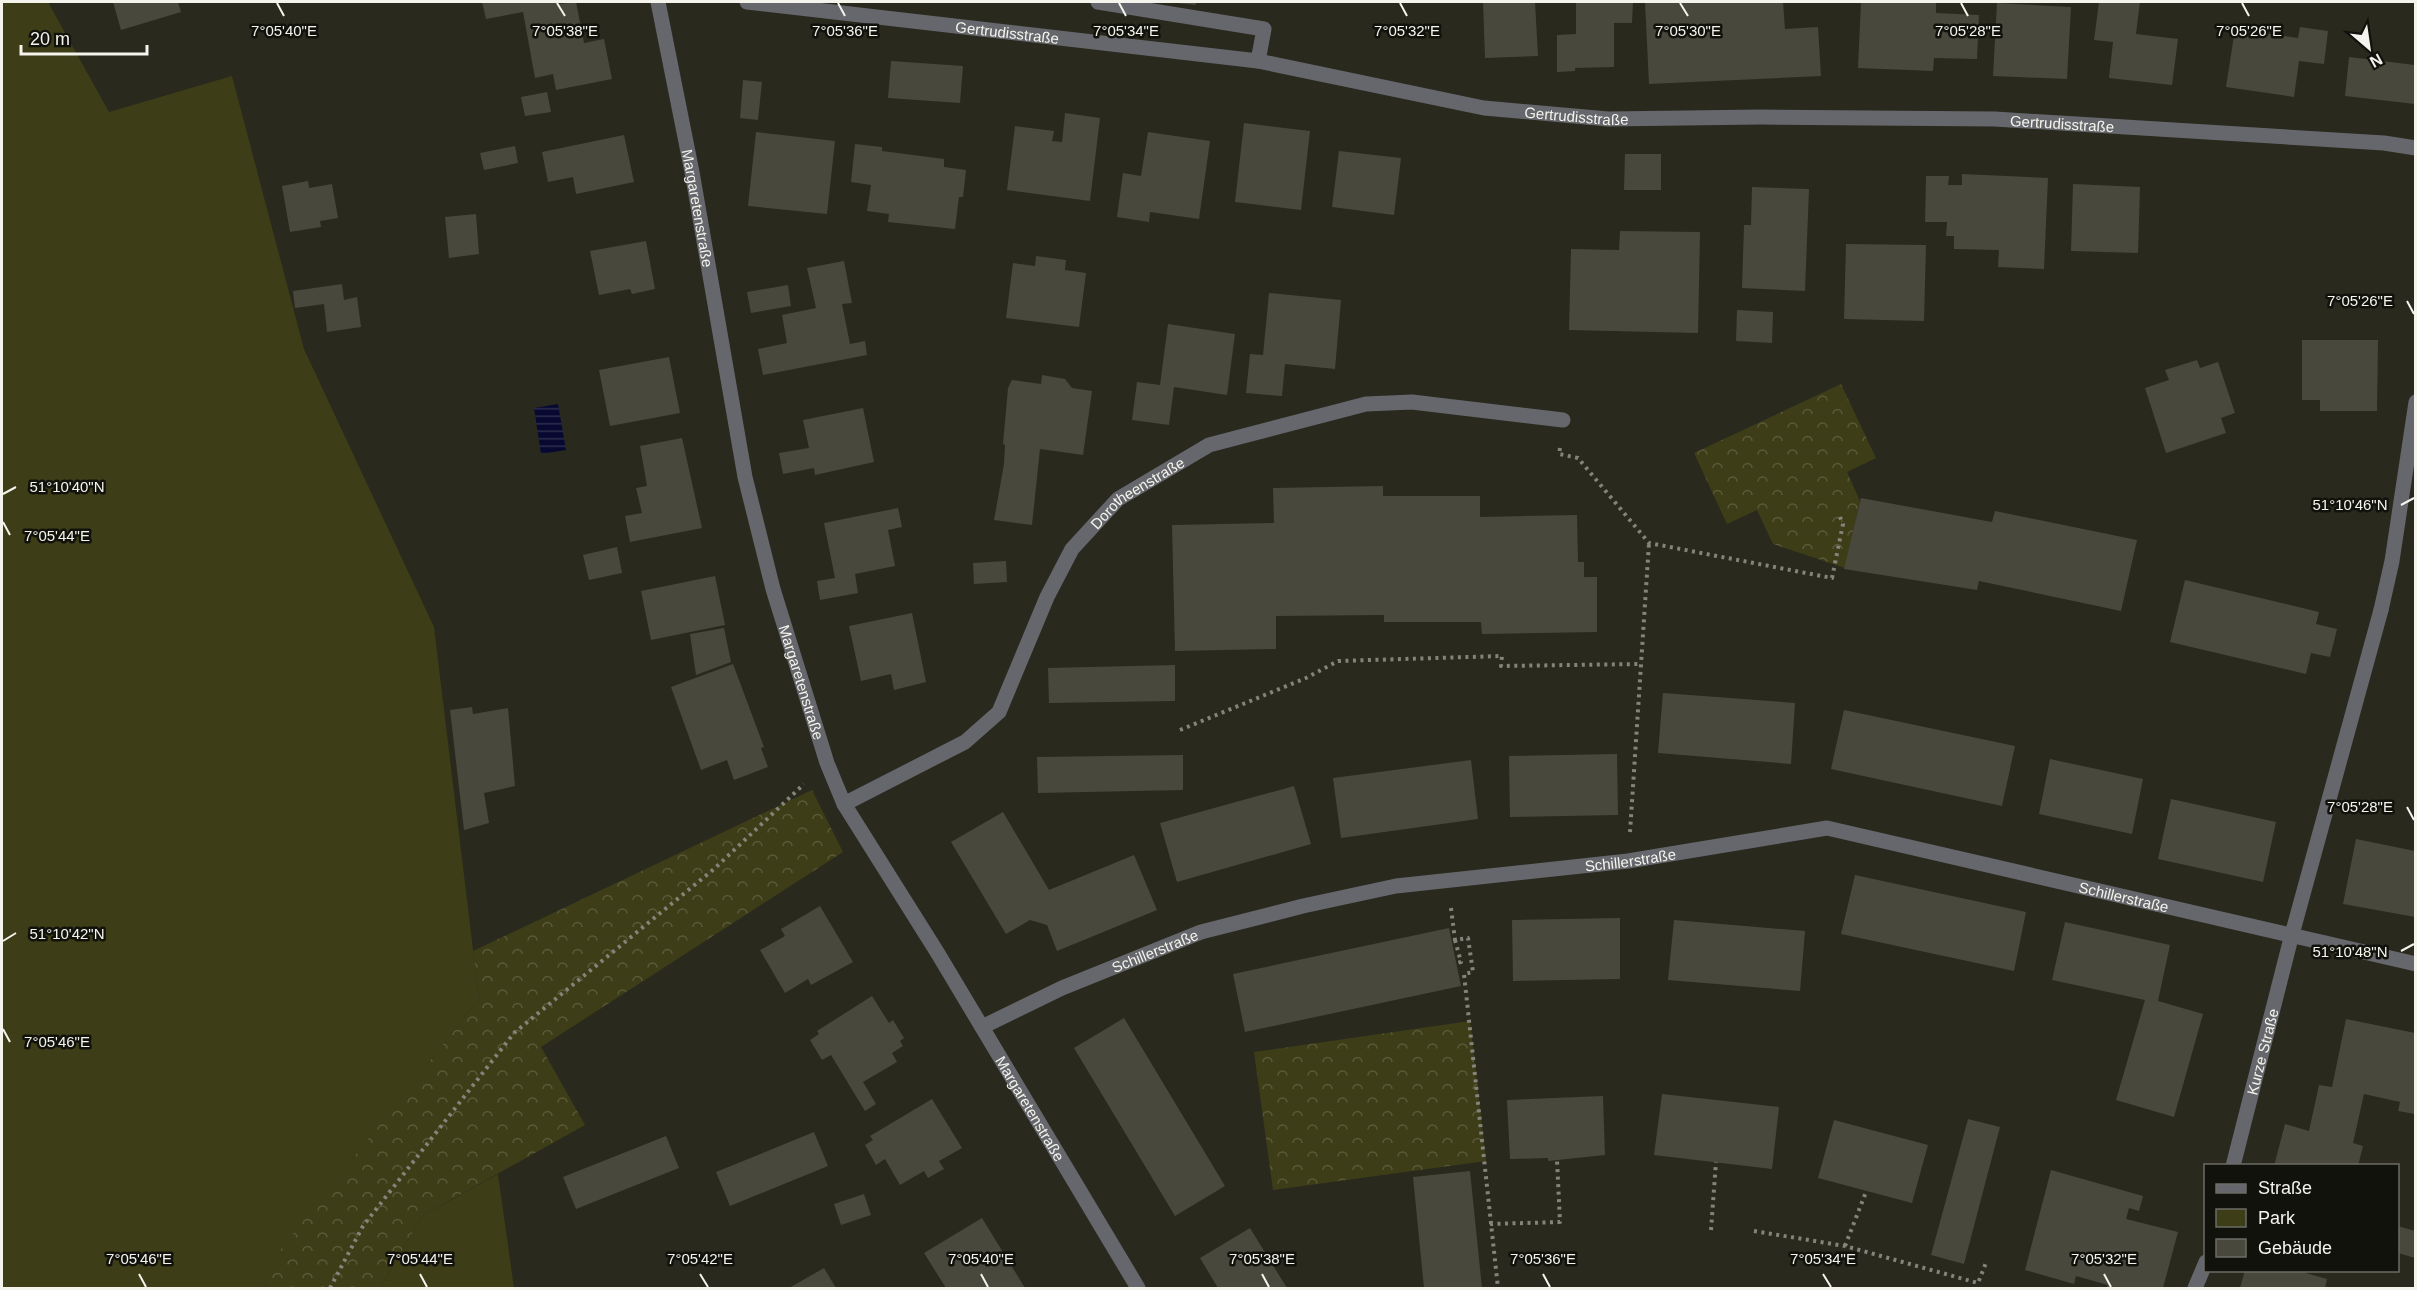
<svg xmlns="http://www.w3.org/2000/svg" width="2417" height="1290" viewBox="0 0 2417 1290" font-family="Arial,sans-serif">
<defs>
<pattern id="forest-crowns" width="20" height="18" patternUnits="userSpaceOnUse" patternTransform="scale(1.5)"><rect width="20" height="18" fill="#3d3d18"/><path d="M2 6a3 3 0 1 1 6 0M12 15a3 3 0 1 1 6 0" fill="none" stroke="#5a5a3a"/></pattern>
<pattern id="water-rules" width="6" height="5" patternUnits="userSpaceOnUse" patternTransform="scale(1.5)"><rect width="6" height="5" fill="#070930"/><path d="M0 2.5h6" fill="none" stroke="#2c2d4e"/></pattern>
</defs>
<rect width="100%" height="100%" fill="#29291e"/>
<path fill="#3d3d18" d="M2,2h46l61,110 123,-36 72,273 130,278 45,372 -201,255 -13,34h-263z
M498,1174l16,114h-134l42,-72z"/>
<path fill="url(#forest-crowns)" d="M1841,384l35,74 -29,14 13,29 -15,67 -72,-24 -16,-34 -30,14 -33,-71z
M812,790l31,62 -302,195 44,78 -163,91 -42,72h-115l12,-34 202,-255 -6,-48z
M1470,1021l16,140 -213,29 -19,-138z"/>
<path fill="url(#water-rules)" d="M558,404l8,46 -25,4 -7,-46z"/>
<path fill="#48483c" d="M113,2h65l3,10 -60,18z
M482,2h77v2l17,-2 8,41 20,-4 8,40 -56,11 -3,-16 -18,4 -12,-66 -37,7z
M1177,2h19v3l-19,-2z
M1483,2h52l3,54 -53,2z
M1576,2h57l-1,21h-18v44l-39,1v3l-18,1v-37l19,-1z
M1645,2h138l2,27 33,-2 3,49 -172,8z
M1861,2h75v11l43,2 -2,44 -43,-1 -1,13 -75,-3z
M2099,2h41l-4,32 42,5 -6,46 -63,-7 4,-36 -19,-2z
M1997,3l74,4 -4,72 -74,-3z
M2300,27l28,4 -4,33 -25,-3 -5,36 -68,-10 9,-58 63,9z
M2349,57l66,8v39l-70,-8z
M891,61l72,5 -3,37 -72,-5z
M743,80l19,2 -4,38 -18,-2z
M547,92l4,20 -26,4 -4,-19z
M1065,113l35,5 -10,83 -83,-11 8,-64 39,5 -2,10 10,1z
M1244,123l66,8 -9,79 -66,-8z
M756,132l79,9 -8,73 -79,-8z
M1148,132l62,9 -11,78 -49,-7 -1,10 -32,-5 6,-44 18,3z
M624,135l10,47 -58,12 -3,-17 -25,5 -6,-30z
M855,144l27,3v4l62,8v8l22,3 -3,27h-4l-4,32 -67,-7 1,-8 -22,-3 4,-26 -20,-3z
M515,146l3,17 -34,7 -4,-17z
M1339,151l62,7 -7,57 -62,-8z
M1625,154h36v36h-37z
M1962,174l86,4 -4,91 -46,-2 1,-17 -45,-1v-13h-8l1,-14h-22l1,-46h23l-1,9h14z
M308,181l1,7 23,-4 6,34 -18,3 1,6 -31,5 -8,-46z
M2073,184l67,3 -2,66 -67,-2z
M1752,187l57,2 -4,102 -63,-3 2,-63h7z
M476,214l3,40 -30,4 -4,-41z
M1620,231l80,1 -2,101 -129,-3 2,-81 48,1z
M646,241l9,48 -23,5 -2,-5 -31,6 -9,-44z
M1846,244l80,1 -2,76 -80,-2z
M1036,256l30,4 -1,10 21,3 -7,54 -73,-9 7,-55 22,3z
M844,261l8,42 -10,1 8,40 15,-3 2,14 -104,20 -5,-26 29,-6 -5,-28 34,-7 -9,-40z
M342,284l2,16 13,-3 4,30 -34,5 -3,-28 -29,4 -2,-17z
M788,285l3,21 -40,7 -4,-21z
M1269,293l72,7 -6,69 -50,-5 -3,32 -36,-3 4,-39 13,1z
M1737,310l36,2 -1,31 -36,-2z
M1168,324l67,10 -8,61 -53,-8 -5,38 -37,-5 5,-38 23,3z
M2302,340h76l-1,71h-57v-11h-18z
M669,357l11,56 -70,13 -11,-56z
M2197,360l3,8 18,-6 17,51 -14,5 5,15 -60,20 -21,-65 24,-8 -4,-10z
M1042,375l23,4 7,9 20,3 -9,64 -43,-6 -8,76 -38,-5 10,-56 1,-19 -2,-1 5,-56 4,-8 29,4z
M863,408l11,54 -59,13 -1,-7 -31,6 -4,-21 30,-5 -6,-28z
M682,438l20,90 -72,14 -5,-26 17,-3 -6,-25 11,-2 -7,-40z
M1383,486v10h97v21l97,-2 1,47h6v15h13v55l-115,2 -1,-12h-97v-7l-108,1v33l-101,2 -3,-126 102,-2 -1,-35z
M1861,498l131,24 3,-11 142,29 -16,71 -142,-30 -2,9 -133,-21z
M898,508l4,19 -14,3 7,36 -40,8 3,19 -38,7 -3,-19 18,-3 -11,-55z
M617,547l5,26 -33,7 -6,-25z
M1006,561l1,21 -33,2 -1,-21z
M715,576l10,49 -74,15 -10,-49z
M2185,580l134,32 -3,12 21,5 -7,28 -19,-4 -5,21 -136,-32z
M912,613l14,69 -32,8 -3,-16 -30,7 -12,-55z
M724,628l7,34 -35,13 -6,-41z
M733,664l31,83 -3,1 7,19 -34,13 -7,-20 -26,10 -30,-83z
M1175,665v36l-126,2 -1,-35z
M1663,693l132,10 -4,61 -133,-11z
M472,707l1,7 35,-6 7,78 -31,7 5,30 -25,7 -14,-120z
M1844,710l171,36 -13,60 -171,-37z
M1617,754l1,61 -108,2 -1,-61z
M1183,755v35l-145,3 -1,-36z
M2050,759l93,20 -11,55 -93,-20z
M1471,760l7,59 -137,19 -8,-60z
M1294,786l17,58 -134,38 -17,-59z
M2171,799l105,23 -13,60 -105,-23z
M1003,812l46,78 85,-35 23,55 -100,41 -10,-26 -17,-5 -24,14 -55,-92z
M2356,839l59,12v66l-72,-13z
M1855,875l171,37 -12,59 -173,-37z
M820,906l33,56 -42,23 -3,-6 -23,14 -25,-43 25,-14 -4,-7z
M1620,918v61l-107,2 -1,-61z
M1674,920l131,11 -5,60 -132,-11z
M2065,922l105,23 -12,56 45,13 -29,103 -58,-17 29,-100 -93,-20z
M1449,928l12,58 -216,46 -12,-58z
M872,996l17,27 4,-3 11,18 -4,3 3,5 -11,7 5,9 -34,20 13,22 -11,7 -34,-56 -9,5 -12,-20 9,-6 -2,-3z
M1124,1018l101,168 -50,30 -101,-168z
M2346,1019l69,14v81l-17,-3 2,-9 -36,-8 -11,49 10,3 -5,20h-84l11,-42 24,7 10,-46 13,2z
M1662,1094l117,13 -7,62 -118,-14z
M1603,1096l2,59 -57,6v-3l-38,1 -3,-59z
M932,1099l30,49 -23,13 5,8 -16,9 -4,-7 -24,14 -15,-26 -9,6 -11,-20 8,-5 -3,-4z
M1968,1119l32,8 -36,137 -33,-9z
M1834,1120l94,25 -16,58 -94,-25z
M814,1132l14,34 -98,40 -14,-34z
M666,1136l13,32 -103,41 -13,-32z
M2051,1170l92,26 -4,15 -10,-3 -3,11 52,13 -15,56h-57l2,-3 -32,-9 -2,8 -49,-14z
M1470,1171l12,117h-58l-11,-111z
M864,1194l7,21 -30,10 -7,-21z
M982,1218l43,70h-79l-22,-35z
M2398,1226l17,5v27l-17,-5z
M1250,1228l37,60h-69l-18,-30z
M824,1268l12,20h-47z
M2245,1270h61v3l21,6 -2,9h-85z"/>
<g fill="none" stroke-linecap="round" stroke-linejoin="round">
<path stroke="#84847b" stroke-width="4" stroke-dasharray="3 4.5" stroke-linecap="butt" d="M1560,448l-1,6 19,4 71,85 183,35 11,-54 -3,-7
M1180,730l126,-52 32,-17 164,-5 -1,10 139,-2
M1630,832l19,-289
M1451,908l4,32 13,-2 5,34 -9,2 34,314
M1455,940l6,22 -4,1
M1490,1224l70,-2 -3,-62
M1711,1230l5,-68
M1754,1231l91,15 133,37 9,-23
M1845,1246l21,-54
M330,1288l33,-62 151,-193 200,-164 90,-85"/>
<path stroke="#66676d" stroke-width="15" d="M1098,2l166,27 -6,32
M2381,610l11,-49 24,-159"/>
<g stroke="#66676d" stroke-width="15">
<path id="s1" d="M658,2l34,170 53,305 28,112 54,174 17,41 93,148 201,336"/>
<path id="s2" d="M747,2l511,59 226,47 124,11 152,-2 235,2 389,24 32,5"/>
<path id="s3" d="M844,804l121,-62 34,-30 48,-115 25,-48 46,-50 91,-54 157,-41 46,-2 151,18"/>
<path id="s4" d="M982,1027l80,-39 139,-56 102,-26 93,-20 232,-25 199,-33 589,136"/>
<path id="s5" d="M2233,1166l58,-228 90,-328"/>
<path d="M2195,1288l11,-26"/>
</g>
</g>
<path fill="none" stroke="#f4f4ec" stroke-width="2" d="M277,3l7,13M557,3l8,13M838,3l7,13M1119,3l7,13M1400,3l7,13M1680,3l8,13M1961,3l7,13M2242,3l7,13M2407,301l7,13M3,494l13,-7M2401,505l13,-7M3,522l7,13M2407,807l7,13M3,941l13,-8M2401,951l13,-7M3,1029l7,13M139,1274l7,13M420,1274l7,13M700,1274l8,13M981,1274l7,13M1262,1274l7,13M1543,1274l7,13M1823,1274l8,13M2104,1274l7,13"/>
<g text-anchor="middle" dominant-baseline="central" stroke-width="5" stroke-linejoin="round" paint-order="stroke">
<g font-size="15" fill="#f4f4ec" stroke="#12120d">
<text stroke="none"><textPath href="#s2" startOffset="262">Gertrudisstraße</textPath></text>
<text stroke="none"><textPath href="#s2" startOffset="838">Gertrudisstraße</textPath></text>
<text stroke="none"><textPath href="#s2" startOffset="1324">Gertrudisstraße</textPath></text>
<text stroke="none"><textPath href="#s1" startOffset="210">Margaretenstraße</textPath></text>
<text stroke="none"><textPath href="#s3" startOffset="447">Dorotheenstraße</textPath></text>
<text stroke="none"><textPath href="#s1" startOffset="696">Margaretenstraße</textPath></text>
<text stroke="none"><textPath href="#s4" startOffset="675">Schillerstraße</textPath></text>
<text stroke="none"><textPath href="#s4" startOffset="1179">Schillerstraße</textPath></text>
<text stroke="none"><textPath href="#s4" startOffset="189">Schillerstraße</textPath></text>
<text stroke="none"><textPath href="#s5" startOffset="118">Kurze Straße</textPath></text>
<text stroke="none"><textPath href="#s1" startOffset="1182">Margaretenstraße</textPath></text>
</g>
</g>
<g font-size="15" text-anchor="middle" fill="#f4f4ec" stroke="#12120d" stroke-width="5" stroke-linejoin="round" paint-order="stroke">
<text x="2249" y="36">7°05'26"E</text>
<text x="284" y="36">7°05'40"E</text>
<text x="565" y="36">7°05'38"E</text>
<text x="845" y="36">7°05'36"E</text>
<text x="1126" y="36">7°05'34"E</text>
<text x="1407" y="36">7°05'32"E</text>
<text x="1688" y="36">7°05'30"E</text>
<text x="1968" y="36">7°05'28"E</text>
<text x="2360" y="306">7°05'26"E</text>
<text x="67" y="492">51°10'40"N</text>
<text x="2350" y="510">51°10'46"N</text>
<text x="57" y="541">7°05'44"E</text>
<text x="2360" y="812">7°05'28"E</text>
<text x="67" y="939">51°10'42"N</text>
<text x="2350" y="957">51°10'48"N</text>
<text x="57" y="1047">7°05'46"E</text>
<text x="139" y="1264">7°05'46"E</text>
<text x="420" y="1264">7°05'44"E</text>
<text x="700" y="1264">7°05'42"E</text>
<text x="981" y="1264">7°05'40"E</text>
<text x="1262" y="1264">7°05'38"E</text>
<text x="1543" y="1264">7°05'36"E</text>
<text x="1823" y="1264">7°05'34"E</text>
<text x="2104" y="1264">7°05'32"E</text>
</g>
<rect width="2417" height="1290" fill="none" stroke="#f4f4ec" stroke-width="6"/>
<rect x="2204" y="1164" width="195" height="108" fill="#12120d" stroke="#6c6c66" stroke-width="1.5"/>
<rect x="2216" y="1184" width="30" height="9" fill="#66676d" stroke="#6c6c66" stroke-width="1.5"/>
<text x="2258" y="1194" font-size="18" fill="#f4f4ec">Straße</text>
<rect x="2216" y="1209" width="30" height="18" fill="#3d3d18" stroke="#6c6c66" stroke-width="1.5"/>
<text x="2258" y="1224" font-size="18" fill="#f4f4ec">Park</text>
<rect x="2216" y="1239" width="30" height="18" fill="#48483c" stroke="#6c6c66" stroke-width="1.5"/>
<text x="2258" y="1254" font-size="18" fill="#f4f4ec">Gebäude</text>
<g transform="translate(2369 48) rotate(151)" stroke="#12120d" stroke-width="4.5" paint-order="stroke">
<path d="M0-4.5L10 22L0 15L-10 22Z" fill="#f4f4ec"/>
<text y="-9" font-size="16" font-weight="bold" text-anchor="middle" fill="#f4f4ec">N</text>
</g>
<path d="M21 45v9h126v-9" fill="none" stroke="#f4f4ec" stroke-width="3"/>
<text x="30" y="45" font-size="18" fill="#f4f4ec" stroke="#12120d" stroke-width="4.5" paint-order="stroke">20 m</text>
</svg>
